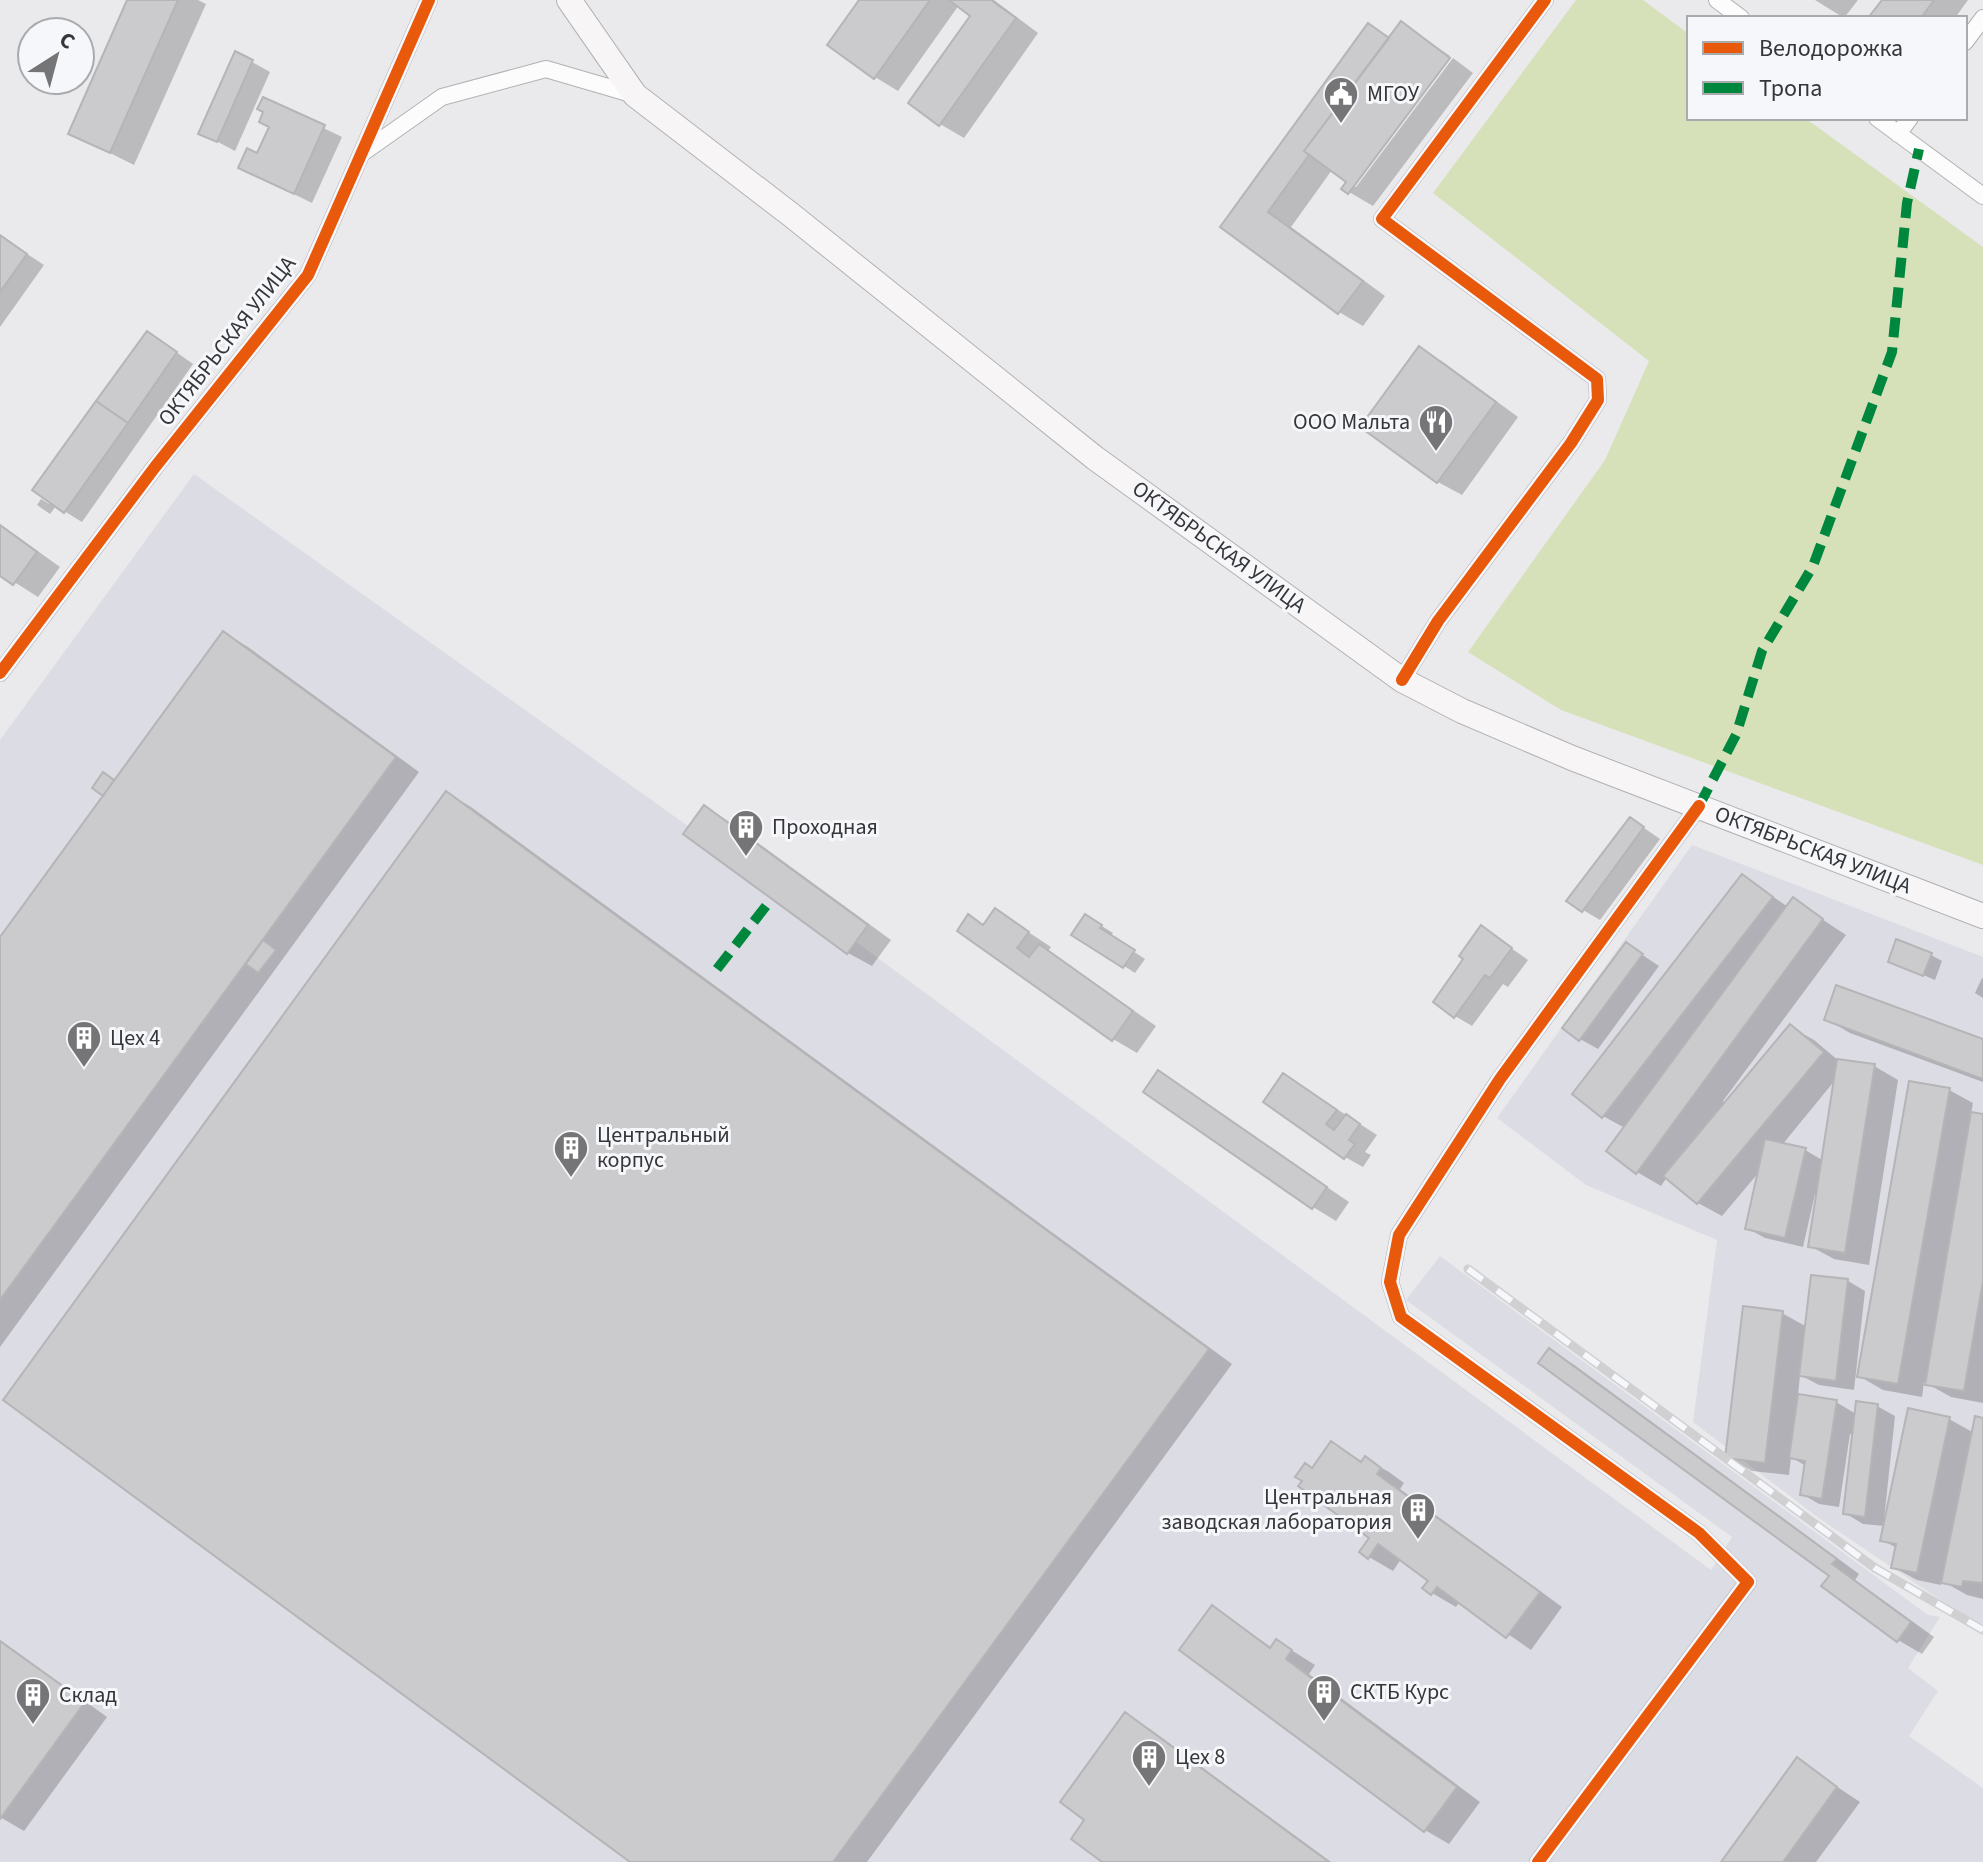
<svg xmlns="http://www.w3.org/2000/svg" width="1983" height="1862" viewBox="0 0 1983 1862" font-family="'Source Sans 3',sans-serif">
<rect width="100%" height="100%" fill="#eaeaed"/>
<path fill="#dcdce4" d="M194,474l494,352 168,116 855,628 21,-33 -326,-237 34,-44 488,359 12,2 -32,51 30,23 -29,45 74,52v74h-1983v-1122z
M1692,845l291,112v667l-13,-4 -150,-101 -127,-97 24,-182 -131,-55 -89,-67z"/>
<path fill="#d6e1ba" d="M1576,0h67l46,34v84h116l178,129v618l-422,-155 -93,-58 137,-192 44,-99 -216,-168z"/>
<path fill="#0003" fill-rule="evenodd" d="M129,0h69l8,4 -72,161 -64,-32z
M862,0h132l44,33 -74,105 -24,-14 33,-108 -14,-11 -61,86 -23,-14z
M1815,0h43l-14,18z
M1884,0h84l-13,18h-84z
M1402,24l48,32 -99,131h5l97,-129 20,15 -100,133 -24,-14 -1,-10 -16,-12 -41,57 94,69 -22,30 -24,-14 -117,-85 147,-201 22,12z
M252,62l18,10 -35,79 -34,-18z
M264,99l78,38 -30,66 -71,-35 17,-13 13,-28z
M0,236l44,29 -44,62z
M165,344l28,20 -111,158 -26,-16 -6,8 -13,-9 4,-6 8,5z
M1419,349l24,13 75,55 -56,78 -24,-13z
M0,524l60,43 -22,30 -38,-24z
M224,633l24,14 171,125 -419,575v-407l106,-144 -2,-21 11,8z
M447,793l24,14 761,557 -365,498h-234z
M704,807l24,14 163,119 -19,26 -24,-13z
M1631,819l29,20 -60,81 -17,-10z
M1743,876l45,31 5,-7 53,35 -123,166 3,3 64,-77 24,13 25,21 35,5 24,14 -29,185 -35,-6 -24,-13 8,-51 -3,-1 -12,53 -38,-9 -18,-10 13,-57 -38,45 -24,-13 -31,-26 -6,9 -24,-14 -12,-44 -22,-12zM1836,1079l-12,82 -19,-11 -23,-5z
M995,910l56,37 -3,4 108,75 -19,27 -24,-14 -129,-113z
M1097,923l16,10 -3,3 35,23 -10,14 -61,-39z
M1482,928l46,32 -20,27 -5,-3 -31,42 -17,-10 11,-57z
M1626,944l33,22 -61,83 -18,-10z
M1931,955l11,6 -7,19 -45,-19z
M1982,978l1,1v19l-8,-5z
M1826,1019l157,22v41l-133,-49z
M1159,1073l190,129 -13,19 -23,-14z
M1284,1075l93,60 -12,17 6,3 -8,12 -18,-10z
M1949,1090l24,13 -2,11 12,2v287l-32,-6 -27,-15 -2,15 -39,-7 -24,-14z
M1848,1281l17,10 -11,99 -35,-5 -19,-10 -2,21 38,6 20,12 21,-8 18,10 -11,104h3l62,-101 25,14 9,-13v179l-16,-4 -25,-14 -1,4 -24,-5 -24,-13 4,-19 -15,-8 3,-14 -22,-2 -18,-11 9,-78 -4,-1 -11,73 -20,-3 -17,-10 4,-28 -15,-9 -2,18 -37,-4 -24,-14 54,-144 25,14z
M1549,1350l24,14 286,210 -4,6 79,57 -12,17 -24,-14 -66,-64z
M1332,1443l31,19 2,-3 24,13 15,11 -4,6 162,118 -31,43 -71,-49 -4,6 -24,-14 -1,-13 -30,-21 -8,12 -24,-14 3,-20 -59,-68z
M1213,1607l59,41 5,-7 38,24 -6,9 171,128 -31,42 -24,-14z
M0,1640l107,77 -83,114 -24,-14z
M1126,1715l24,14 181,133h-226z
M1797,1760l63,42 -44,60h-93z"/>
<path fill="#cbcacc" stroke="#b5b4b6" stroke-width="2" d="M127,0h51l-68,153 -42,-19z
M859,0h71l-56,79 -47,-34z
M949,0h42l25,18 -77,108 -31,-23 62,-87z
M1882,0h52l-13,18h-53z
M1401,21l49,37 -102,136 -7,-5 5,-7 -42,-31z
M1368,23l21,15 -85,113 5,4 -41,57 95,69 -25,33 -118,-87z
M235,51l18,9 -36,82 -19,-8z
M263,97l62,28 -31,69 -56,-26 9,-20 10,5 12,-26 -10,-5 4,-10 -6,-3z
M0,235l27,19 -27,38z
M147,331l30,21 -49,71 -32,-22z
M1419,346l77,56 -59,81 -77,-56z
M96,401l32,22 -64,90 -32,-23z
M0,525l37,27 -24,33 -13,-9z
M223,631l173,126 -396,543v-363z
M103,772l11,8 -11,16 -11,-8z
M446,791l763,558 -376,513h-203l-627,-462z
M704,805l164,120 -21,29 -164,-120z
M1630,817l14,10 -62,85 -16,-11z
M1742,874l31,23 -171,221 -30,-24z
M1793,897l30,22 -187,255 -30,-23z
M995,908l34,24 -12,16 12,9 10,-13 94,67 -21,30 -155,-110 11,-17 15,11z
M1085,914l17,11 -2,3 35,22 -12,18 -52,-33z
M1481,925l31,23 -22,30 -5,-3 -31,43 -21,-16 30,-43 -4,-3z
M1896,939l36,14 -9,23 -35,-14z
M263,940l13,10 -18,23 -12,-9z
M1626,942l17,12 -64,87 -17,-13z
M1836,985l147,54v40l-159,-59z
M1790,1024l34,28 -127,152 -34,-28z
M1837,1059l38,5 -30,189 -37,-6z
M1158,1070l169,117 -15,22 -169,-117z
M1283,1073l54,37 -11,14 8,6 12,-16 14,10 -11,16 6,4 -11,15 -81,-57z
M1909,1081l41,7 -52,296 -41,-7z
M1971,1112l12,2v167l-19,110 -39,-6z
M1765,1139l41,9 -21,90 -40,-9z
M1811,1275l37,4 -12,102 -37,-5z
M1743,1306l40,5 -18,152 -40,-5z
M1549,1348l288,211 -5,5 79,58 -14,20 -76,-56 8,-10 -291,-213z
M1798,1394l39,6 -15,99 -22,-4 5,-34 -16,-3z
M1856,1401l22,3 -13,113 -22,-3z
M1908,1408l42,9 -33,156 -26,-5 5,-24 -16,-3z
M1975,1416l8,2v165l-20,-2 -1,6 -21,-4z
M1331,1441l30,21 4,-6 16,12 -4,6 163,118 -34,46 -69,-51 -6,8 -9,-7 6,-7 -50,-37 -10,15 -9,-7 10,-14 -71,-52 4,-5 -7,-4 10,-14 7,5z
M1212,1605l58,43 6,-9 16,11 -6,9 171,128 -33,45 -245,-182z
M0,1641l85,61 -85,117z
M1125,1712l106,78 98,72h-227l-31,-23 13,-19 -24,-18z
M1797,1757l40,30 -54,75h-62z"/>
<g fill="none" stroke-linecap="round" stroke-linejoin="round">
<g stroke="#b2b2b4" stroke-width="18">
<path id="street" d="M1717,0l24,18
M1965,42l18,-24
M1877,118l106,78
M1898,134l12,-16
M364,152l78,-55 104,-28 89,26
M0,673l155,-206 153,-192 121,-275
M1402,680l36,-59 133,-178 27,-43 -1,-21 -215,-160 163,-219
M1538,1862l210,-280 -49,-49 -298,-216 -11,-35 9,-47 101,-156 199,-273"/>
</g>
<g stroke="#b2b2b4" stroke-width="26">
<path id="secondary" d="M569,0l66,95 155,119 305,244 307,222 60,31 110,47 411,158"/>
</g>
<use href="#street" stroke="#fcfcfc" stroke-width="16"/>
<use href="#secondary" stroke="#f8f5f6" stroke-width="24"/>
<g stroke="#d0d0d2" stroke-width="9">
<path id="rail" d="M1468,1269l407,299 108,62"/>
</g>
<use href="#rail" stroke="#f6f7fb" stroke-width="6" stroke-dasharray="18" stroke-linecap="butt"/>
<path stroke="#00873e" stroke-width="10" stroke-dasharray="20 10" stroke-linecap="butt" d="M1699,806l37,-71 26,-84 51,-85 79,-214 15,-149 12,-54
M717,969l49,-63"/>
<g stroke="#f6f7fb" stroke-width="17">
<path id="cycleway" d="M0,673l155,-206 153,-192 121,-275
M1402,680l36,-59 133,-178 27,-43 -1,-21 -215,-160 163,-219
M1538,1862l210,-280 -49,-49 -298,-216 -11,-35 9,-47 101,-156 199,-273"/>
</g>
<use href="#cycleway" stroke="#e8590c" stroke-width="12"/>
</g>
<defs>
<g id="civic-pin" transform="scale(1.8)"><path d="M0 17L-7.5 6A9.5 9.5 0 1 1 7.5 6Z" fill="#757577" stroke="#f6f7fb"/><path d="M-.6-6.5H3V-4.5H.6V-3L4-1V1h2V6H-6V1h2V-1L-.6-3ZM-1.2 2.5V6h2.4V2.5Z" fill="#fff"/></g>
<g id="restaurant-pin" transform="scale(1.8)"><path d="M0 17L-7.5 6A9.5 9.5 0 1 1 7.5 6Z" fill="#757577" stroke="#f6f7fb"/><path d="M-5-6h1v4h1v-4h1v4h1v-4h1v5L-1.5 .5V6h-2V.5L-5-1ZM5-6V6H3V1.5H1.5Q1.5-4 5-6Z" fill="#fff"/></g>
<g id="building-pin" transform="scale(1.8)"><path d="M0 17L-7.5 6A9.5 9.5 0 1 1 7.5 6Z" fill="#757577" stroke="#f6f7fb"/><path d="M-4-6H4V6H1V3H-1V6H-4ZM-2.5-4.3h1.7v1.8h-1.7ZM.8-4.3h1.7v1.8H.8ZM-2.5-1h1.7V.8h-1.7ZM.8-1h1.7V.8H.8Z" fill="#fff"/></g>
</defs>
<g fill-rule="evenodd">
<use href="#civic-pin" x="1341" y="94"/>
<use href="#restaurant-pin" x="1436" y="422"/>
<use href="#building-pin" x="746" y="827"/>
<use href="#building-pin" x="84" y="1038"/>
<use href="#building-pin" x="571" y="1148"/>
<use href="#building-pin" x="1418" y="1510"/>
<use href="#building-pin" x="1324" y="1692"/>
<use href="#building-pin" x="33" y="1695"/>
<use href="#building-pin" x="1149" y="1757"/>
</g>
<g text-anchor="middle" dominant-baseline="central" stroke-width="6" stroke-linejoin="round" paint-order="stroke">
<g font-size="22" fill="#363638" stroke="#f6f7fb" text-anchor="start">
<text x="1367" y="94">МГОУ</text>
<text x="1410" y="422" text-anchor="end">ООО Мальта</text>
<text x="772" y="827">Проходная</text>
<text x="110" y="1038">Цех 4</text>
<text x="597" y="1135">Центральный<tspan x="597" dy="25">корпус</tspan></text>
<text x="1392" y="1497" text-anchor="end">Центральная<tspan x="1392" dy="25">заводская лаборатория</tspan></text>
<text x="1350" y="1692">СКТБ Курс</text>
<text x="59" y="1695">Склад</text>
<text x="1175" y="1757">Цех 8</text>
</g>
<g font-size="22" fill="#363638" stroke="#f6f7fb">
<text transform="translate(227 341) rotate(-52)">ОКТЯБРЬСКАЯ УЛИЦА</text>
<text transform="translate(1219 547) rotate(36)">ОКТЯБРЬСКАЯ УЛИЦА</text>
<text transform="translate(1813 850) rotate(21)">ОКТЯБРЬСКАЯ УЛИЦА</text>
</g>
</g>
<rect x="1687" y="16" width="280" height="104" fill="#f6f7fb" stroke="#a9aaad" stroke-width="2"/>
<rect x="1703" y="42" width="40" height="12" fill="#e8590c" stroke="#a9aaad" stroke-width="2"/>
<text x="1759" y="56" font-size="24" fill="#363638">Велодорожка</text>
<rect x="1703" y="82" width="40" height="12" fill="#00873e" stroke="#a9aaad" stroke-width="2"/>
<text x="1759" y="96" font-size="24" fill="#363638">Тропа</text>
<g transform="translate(56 56) rotate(36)"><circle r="38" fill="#f6f7fb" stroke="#a9aaad" stroke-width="2"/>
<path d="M0-6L14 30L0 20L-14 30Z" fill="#757577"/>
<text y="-12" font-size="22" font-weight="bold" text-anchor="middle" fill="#363638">С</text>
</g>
</svg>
